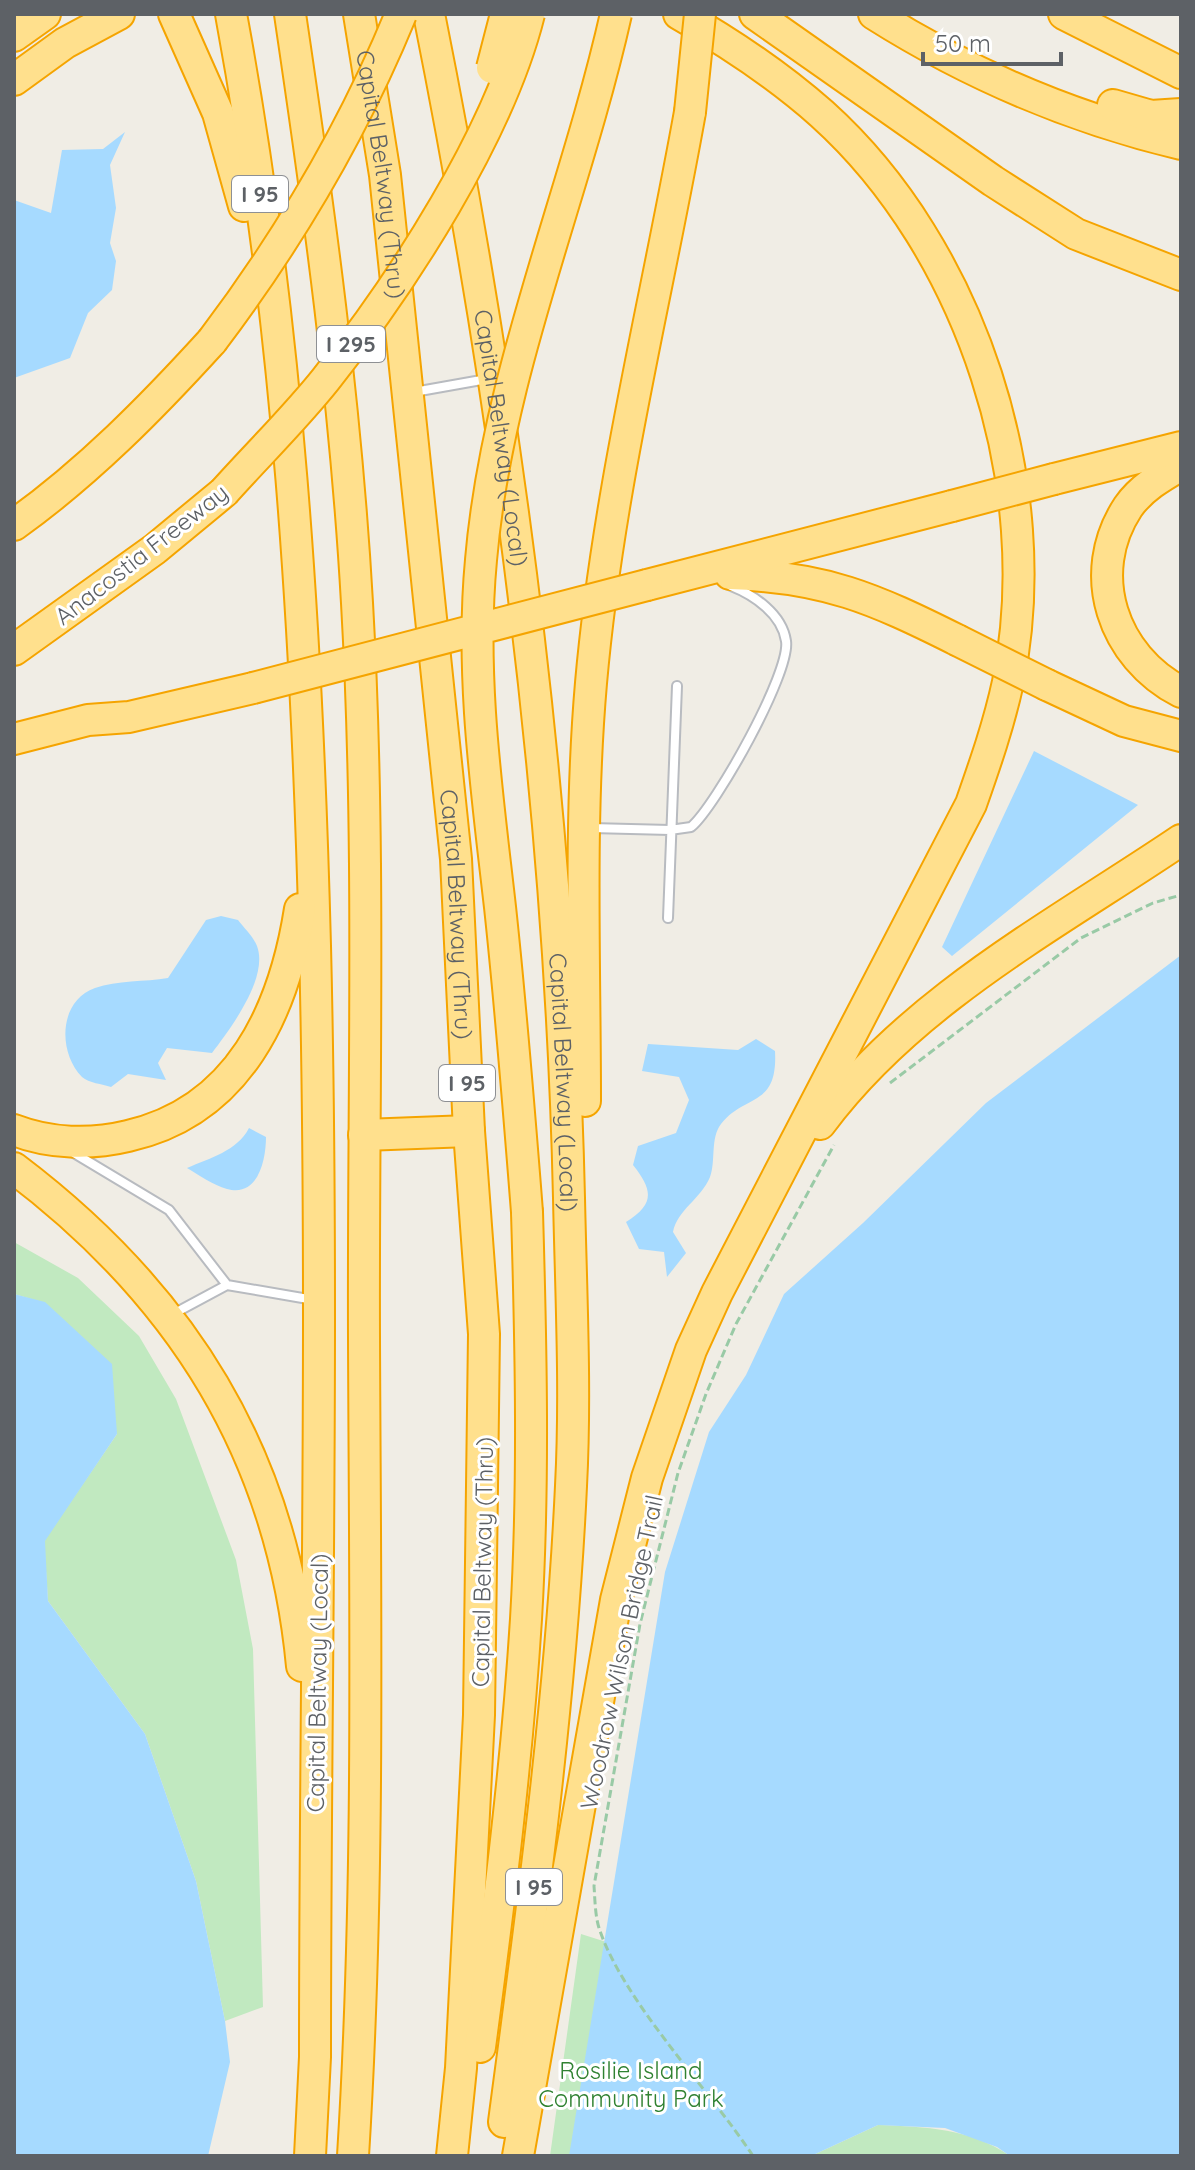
<svg xmlns="http://www.w3.org/2000/svg" width="1195" height="2170" viewBox="0 0 1195 2170" font-family="Quicksand,sans-serif">
<rect width="100%" height="100%" fill="#f0ede5"/>
<path fill="#c1e9c0" d="M14,1242l64,36 61,58 37,63 60,161 17,89 10,358 -38,14 -29,-140 -51,-147 -97,-133 -4,-60 73,-107 -72,-131 -31,-9z
M581,1934l38,12 150,210h-219z
M878,2125c48,2 92,3 132,31h-199z"/>
<path fill="#a6daff" d="M125,132l-15,33 6,43 -6,35 6,18 -4,29 -24,23 -18,45 -56,20v-178l37,13 11,-63 41,-1z
M1034,751l104,54 -186,151 -10,-9z
M221,916l17,4c6,8 15,16 19,26 12,32 -27,83 -45,107l-45,-5 -9,15 8,17 -38,-6 -17,13c-9,-3 -22,-4 -29,-10 -24,-24 -24,-76 13,-89 22,-8 50,-6 73,-10l38,-58z
M1181,955v1201h-171l-13,-9 -52,-19 -67,-3 -67,31h-242l96,-584 44,-140 37,-57 38,-81 79,-71 123,-120z
M756,1039l19,12c3,57 -29,42 -54,73 -11,14 -5,37 -11,53 -9,22 -33,33 -37,55l13,21 -19,24 -3,-25 -25,-3 -13,-27c29,-18 27,-32 7,-57l5,-19 38,-13 13,-33 -10,-23 -37,-6 6,-27 90,6z
M249,1128l17,9c0,21 -7,61 -39,52 -14,-4 -28,-14 -40,-21 23,-10 50,-17 62,-40z
M14,1294l31,8 67,62 5,70 -72,107 3,60 97,133 51,147 29,140 5,41 -22,94h-194z"/>
<g fill="none" stroke-linecap="round" stroke-linejoin="round">
<g stroke="#b8bbc0" stroke-width="12">
<path id="service" d="M414,392l73,-13
M591,828l79,2 21,-3c25,-21 100,-155 95,-186 -4,-27 -32,-46 -55,-55
M668,918l9,-232
M74,1153l95,57 58,75 87,15
M173,1314l54,-29"/>
</g>
<g stroke="#f5a400" stroke-width="34">
<g id="motorway">
<path d="M174,14l44,99 26,93"/>
<path d="M231,14c57,307 76,620 84,932 9,370 0,740 0,1111l-5,99"/>
<path d="M290,14c29,195 56,392 67,589 14,244 6,489 7,734 1,273 6,546 -11,819"/>
<path id="s1" d="M359,14l26,161 71,684 13,272 15,203 -5,381 -18,353 -9,88"/>
<path id="s2" d="M429,14c78,391 131,786 140,1184 2,96 7,193 2,288 -10,213 -39,425 -67,636"/>
<path d="M755,14l238,167 83,53 105,41"/>
<path d="M874,14c95,60 198,104 307,130"/>
<path d="M1064,14l117,59"/>
<path d="M14,36l31,-22"/>
<path d="M14,80l51,-37 54,-29"/>
<path d="M1113,105l38,11 30,-2"/>
<path d="M1181,465c-19,11 -40,23 -53,42 -44,67 -15,150 53,185"/>
<path d="M1054,479l127,-32"/>
<path d="M14,525c74,-53 137,-117 198,-184"/>
<path d="M730,574c95,3 143,24 227,66"/>
<path d="M647,585l305,-79"/>
<path d="M14,650l141,-101 69,-57"/>
<path d="M1047,685l77,36 57,15"/>
<path d="M14,739l74,-19 41,-3 124,-29"/>
<path d="M585,1101c0,-139 -6,-280 6,-418 17,-193 65,-381 99,-571"/>
<path d="M820,1124c91,-123 235,-199 361,-284"/>
<path d="M14,1130c36,14 77,15 114,6 111,-25 156,-125 172,-227"/>
<path d="M364,1135l105,-4"/>
<path d="M14,1168c168,127 268,286 288,498"/>
<path d="M480,2047c19,-142 37,-284 46,-428 8,-135 5,-271 1,-407"/>
<path d="M518,2156l98,-556 31,-122 44,-128 26,-57 254,-489c14,-40 28,-80 37,-122 40,-196 -36,-433 -186,-568 -44,-39 -92,-71 -143,-100"/>
</g>
</g>
<path stroke="#99caa6" stroke-width="3" stroke-dasharray="8 4" stroke-linecap="butt" d="M890,1083l191,-145 72,-35 28,-8
M753,2156c-44,-67 -130,-155 -154,-228 -4,-13 -4,-29 -5,-42l46,-262 38,-151 28,-79 30,-70 98,-179"/>
<use href="#service" stroke="#fff" stroke-width="8"/>
<use href="#motorway" stroke="#ffe08d" stroke-width="30"/>
<g stroke="#f5a400" stroke-width="34" stroke-linecap="butt">
<path id="motorway-bridge" d="M492,68l14,-54
M690,112l10,-98
M212,341c78,-103 140,-208 189,-327
M224,492c34,-38 71,-74 102,-113 77,-97 173,-245 203,-365
M952,506l102,-27
M957,640l90,45
M253,688l394,-103
M527,1212c-8,-102 -16,-203 -27,-305 -13,-115 -30,-231 -19,-347 16,-187 94,-364 135,-546"/>
</g>
<use href="#motorway-bridge" stroke="#ffe08d" stroke-width="30"/>
</g>
<g text-anchor="middle" dominant-baseline="central" stroke-width="6" stroke-linejoin="round" paint-order="stroke">
<g fill="#fff" stroke="#8e9094" stroke-width="2">
<rect x="232" y="176" width="56" height="36" rx="6"/>
<rect x="317" y="326" width="68" height="36" rx="6"/>
<rect x="439" y="1065" width="56" height="36" rx="6"/>
<rect x="506" y="1869" width="56" height="36" rx="6"/>
</g>
<g font-size="22" font-weight="bold" fill="#5d6166">
<text x="260" y="194">I 95</text>
<text x="351" y="344">I 295</text>
<text x="467" y="1083">I 95</text>
<text x="534" y="1887">I 95</text>
</g>
<g font-size="24" fill="#5d6166" stroke="#fff">
<text stroke="none"><textPath href="#s1" startOffset="162">Capital Beltway (Thru)</textPath></text>
<text stroke="none"><textPath href="#s2" startOffset="430">Capital Beltway (Local)</textPath></text>
<text transform="translate(141 554) rotate(-38)">Anacostia Freeway</text>
<text stroke="none"><textPath href="#s1" startOffset="906">Capital Beltway (Thru)</textPath></text>
<text stroke="none"><textPath href="#s2" startOffset="1078">Capital Beltway (Local)</textPath></text>
<text transform="translate(482 1562) rotate(-89)">Capital Beltway (Thru)</text>
<text transform="translate(621 1652) rotate(-78)">Woodrow Wilson Bridge Trail</text>
<text transform="translate(317 1683) rotate(-89)">Capital Beltway (Local)</text>
</g>
<g font-size="24" fill="#308232" stroke="#fff">
<text x="631" y="2070">Rosilie Island<tspan x="631" dy="28">Community Park</tspan></text>
</g>
</g>
<rect width="1195" height="2170" fill="none" stroke="#5d6166" stroke-width="32"/>
<path d="M923 52v12h138v-12" fill="none" stroke="#5d6166" stroke-width="4"/>
<text x="935" y="52" font-size="24" fill="#5d6166" stroke="#ffffff" stroke-width="6" paint-order="stroke">50 m</text>
</svg>
